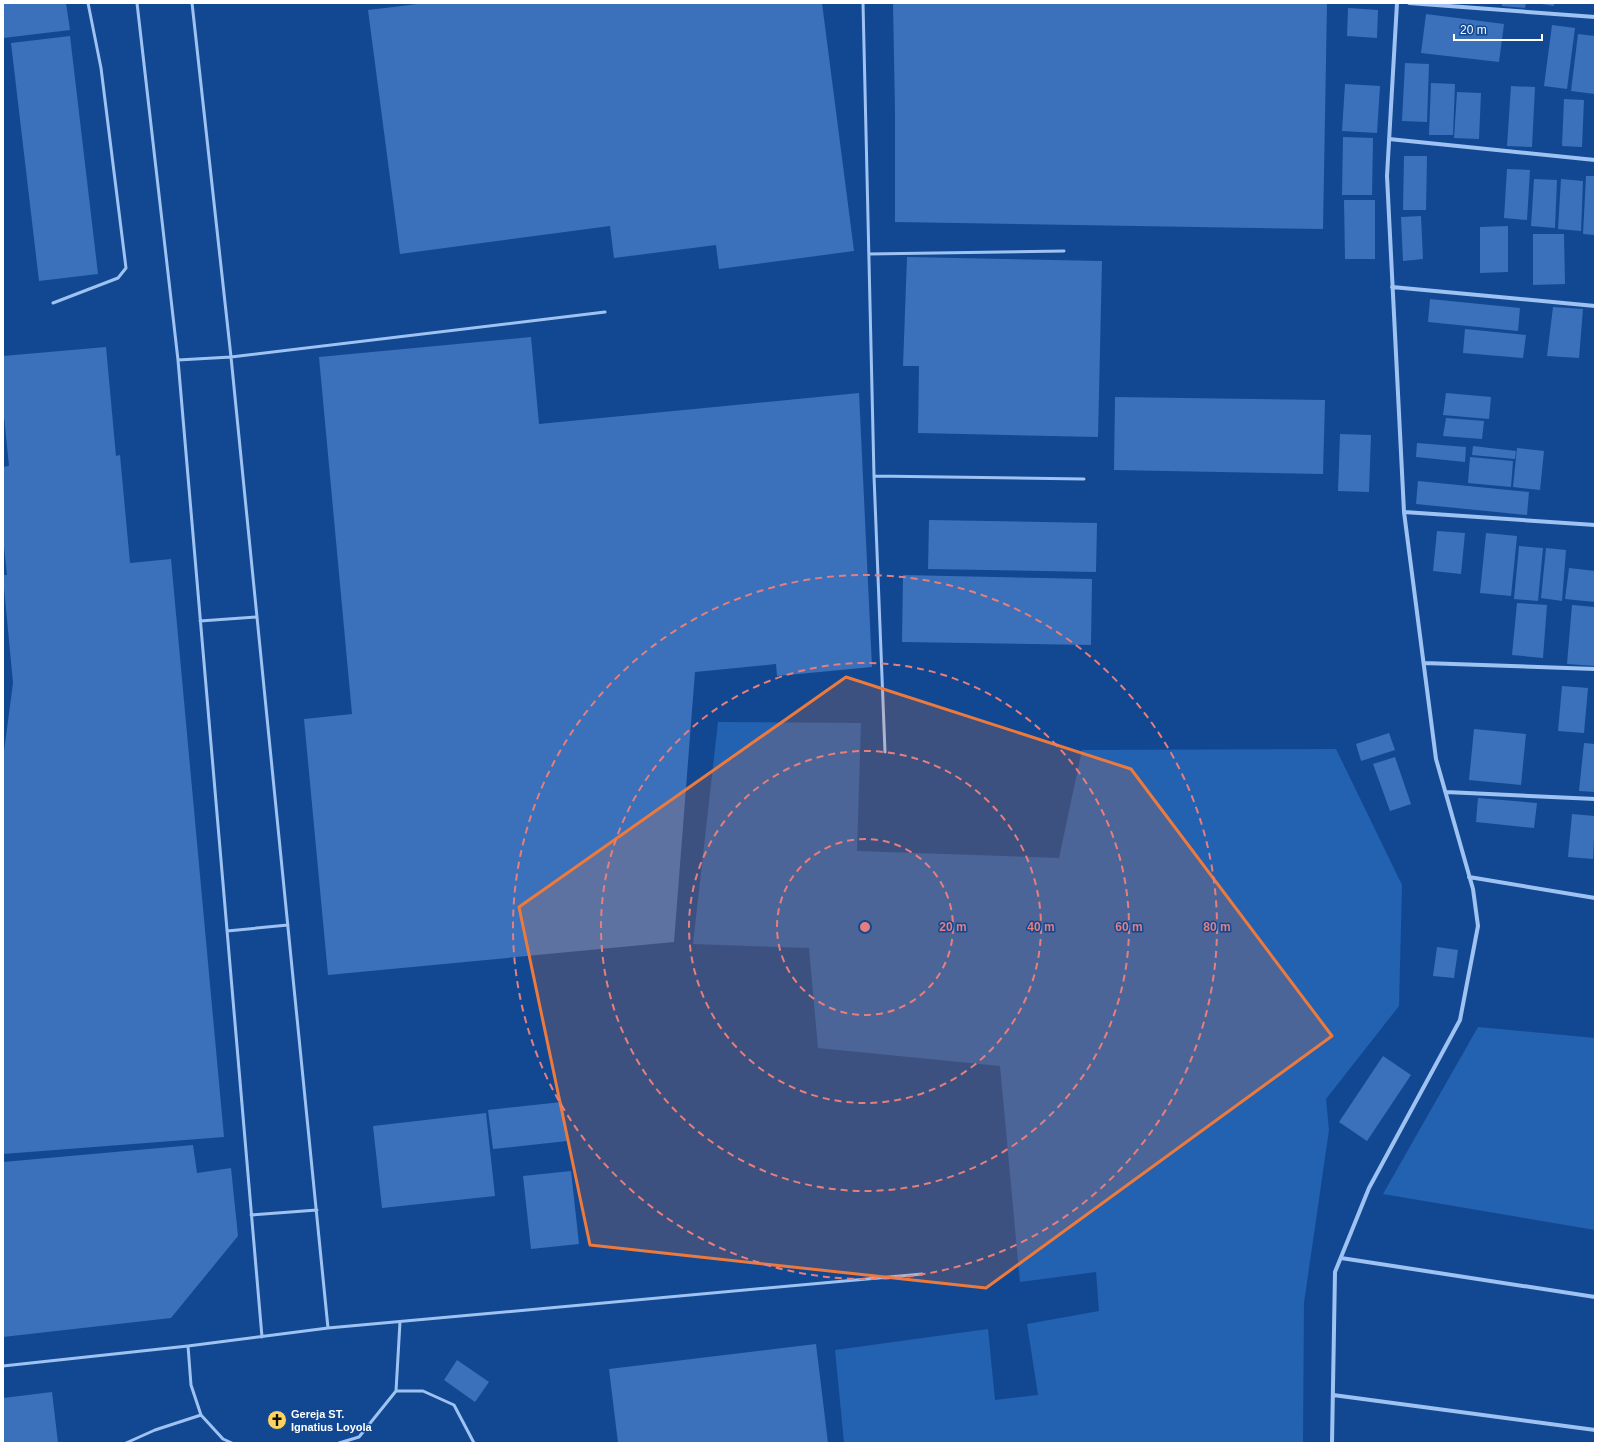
<svg xmlns="http://www.w3.org/2000/svg" width="1598" height="1446" viewBox="0 0 1598 1446" font-family="Arial,sans-serif">
<rect width="100%" height="100%" fill="#124892"/>
<path fill="#2361b1" d="M718,722l143,1 -4,128 202,7 23,-108 254,-1 66,136 -3,121 -73,93 3,31 -25,173 -1,140h-459l-9,-93 153,-21 7,71 43,-5 -11,-71 72,-13 -3,-39 -76,10 -20,-216 -182,-18 -9,-100 -116,-4z
M1478,1027l117,11v192l-212,-36z"/>
<path fill="#3a71ba" d="M3,3h63l4,27 -67,8z
M426,3h396l32,248 -135,18 -3,-24 -102,13 -4,-32 -210,28 -32,-244z
M893,3h434l-4,226 -428,-7v-112z
M1502,3h24l-1,5 -23,-2z
M1535,3h19v3z
M1348,8l30,2 -1,28 -30,-2z
M1426,14l78,10 -5,38 -78,-9z
M1552,25l23,3 -8,61 -23,-3z
M1578,34l17,2v58l-24,-3z
M70,36l28,238 -59,7 -28,-238z
M1405,63l24,1 -2,58 -25,-1z
M1431,83l24,1 -2,51h-24z
M1345,84l35,2 -3,47 -35,-2z
M1511,86l24,1 -3,60 -25,-1z
M1457,92l24,1 -2,46 -25,-1z
M1564,99l20,1 -2,47 -20,-1z
M1343,137l30,1 -1,57h-30z
M1404,156h23l-1,54h-23z
M1507,169l23,1 -3,50 -23,-2z
M1586,176h9v59l-12,-1z
M1534,179l23,1 -2,48 -24,-2z
M1561,179l22,2 -2,50 -23,-2z
M1344,200h31v59h-30z
M1421,216l2,43 -20,2 -2,-44z
M1508,226v46l-28,1v-46z
M1533,234h31l1,50 -32,1z
M907,257l195,4 -4,176 -180,-4 1,-67h-16z
M1430,299l90,9 -2,23 -90,-9z
M1553,307l30,2 -4,49 -32,-2z
M1465,329l61,6 -3,23 -60,-5z
M531,337l8,87 320,-31 13,274 -95,9 -1,-12 -81,8 -21,270 -346,33 -24,-256 48,-5 -33,-357z
M106,347l10,109 4,-1 10,108 41,-4 53,578 -221,17v-395l10,-76 -10,-106v-2h4l-4,-39v-69l6,-1 -6,-60v-50z
M1446,393l45,4 -2,22 -46,-4z
M1115,397l210,3 -2,74 -209,-4z
M1446,418l38,3 -2,18 -39,-3z
M1340,434l31,1 -2,57 -31,-1z
M1417,443l49,4 -1,15 -49,-5z
M1473,446l43,5 -1,8 -43,-4z
M1517,448l27,3 -4,39 -27,-3z
M1470,457l43,4 -2,26 -43,-4z
M1418,481l111,11 -2,23 -111,-11z
M929,520l168,3 -1,49 -168,-3z
M1437,531l28,2 -4,41 -28,-3z
M1486,533l31,3 -6,60 -31,-3z
M1519,546l24,2 -5,53 -24,-2z
M1546,548l20,2 -4,51 -21,-3z
M1569,568l26,3v31l-30,-3z
M903,575l189,4 -1,66 -189,-3z
M1517,603l30,2 -4,53 -31,-3z
M1572,605l23,2v59l-28,-2z
M1562,686l26,2 -4,45 -26,-2z
M1474,729l52,5 -5,51 -52,-5z
M1389,733l6,17 -34,11 -5,-17z
M1584,743l11,1v48l-16,-1z
M1395,757l16,47 -21,7 -17,-47z
M1478,798l59,5 -3,25 -58,-6z
M1572,814l23,2 -2,43 -25,-2z
M1437,947l21,3 -4,28 -21,-2z
M1383,1056l28,19 -44,66 -28,-19z
M562,1102l5,39 -74,8 -5,-39z
M486,1113l9,83 -113,12 -9,-82z
M193,1145l4,28 34,-5 7,68 -67,82 -168,19v-175z
M571,1171l8,73 -48,5 -8,-73z
M816,1344l12,99h-210l-9,-74z
M457,1360l32,22 -14,20 -31,-22z
M52,1392l6,51h-55v-45z"/>
<g fill="none" stroke-linecap="round" stroke-linejoin="round">
<path stroke="#9ec3f2" stroke-width="3" d="M137,3l41,357 84,977
M192,3l39,354 97,971
M863,3l11,473 11,276
M869,254l195,-3
M53,303l65,-25 8,-10 -25,-200 -13,-65
M178,360l53,-3 374,-45
M874,476l210,3
M200,621l57,-4
M227,931l61,-6
M251,1215l66,-5
M188,1346l3,39 10,30 22,24 9,4
M3,1366l185,-20 140,-18 594,-54
M396,1391h27l31,14 20,38
M126,1443l29,-13 46,-15
M339,1443l20,-6 37,-46 4,-69"/>
<path stroke="#9ec3f2" stroke-width="4" d="M1409,3l186,14
M1389,139l206,21
M1392,287l203,19
M1404,512l191,13
M1424,663l171,6
M1446,792l149,7
M1469,877l126,21
M1341,1258l254,39
M1333,1395l262,35
M1332,1443l3,-171 34,-84 91,-168 18,-94 -5,-37 -37,-130 -32,-247 -17,-336 10,-173"/>
</g>
<path fill="#ed7a3d" fill-opacity="0.2" stroke="#ed7a3d" stroke-width="3" stroke-linejoin="round" d="M846,677l285,92 201,267 -346,252 -396,-43 -71,-338z"/>
<g fill="none" stroke="#e67e7e" stroke-width="2" stroke-dasharray="7 5">
<circle cx="865" cy="927" r="88"/>
<circle cx="865" cy="927" r="176"/>
<circle cx="865" cy="927" r="264"/>
<circle cx="865" cy="927" r="352"/>
</g>
<defs>
<g id="church-disc" transform="scale(1)"><circle r="9.5" fill="#ffd35f" stroke="#124892"/><path d="M-1.2-6h2.4v3.5h3.3v2.4h-3.3V6h-2.4V-.1h-3.3v-2.4h3.3Z" fill="#111"/></g>
</defs>
<g fill-rule="evenodd">
<use href="#church-disc" x="277" y="1420"/>
</g>
<g text-anchor="middle" dominant-baseline="central" stroke-width="3" stroke-linejoin="round" paint-order="stroke">
<g font-size="11" font-weight="bold" fill="#fff" stroke="#124892" text-anchor="start">
<text x="291" y="1414">Gereja ST.<tspan x="291" dy="13">Ignatius Loyola</tspan></text>
</g>
</g>
<circle cx="865" cy="927" r="6" fill="#e67e7e" stroke="#124892" stroke-width="2"/>
<g font-size="12" text-anchor="middle" font-weight="bold" fill="#e67e7e" stroke="#124892" stroke-width="3" stroke-linejoin="round" paint-order="stroke">
<text x="953" y="931">20 m</text>
<text x="1041" y="931">40 m</text>
<text x="1129" y="931">60 m</text>
<text x="1217" y="931">80 m</text>
</g>
<rect width="1598" height="1446" fill="none" stroke="#ffffff" stroke-width="8"/>
<path d="M1454 34v6h88v-6" fill="none" stroke="#ffffff" stroke-width="2"/>
<text x="1460" y="34" font-size="12" fill="#ffffff" stroke="#124892" stroke-width="3" paint-order="stroke">20 m</text>
</svg>
